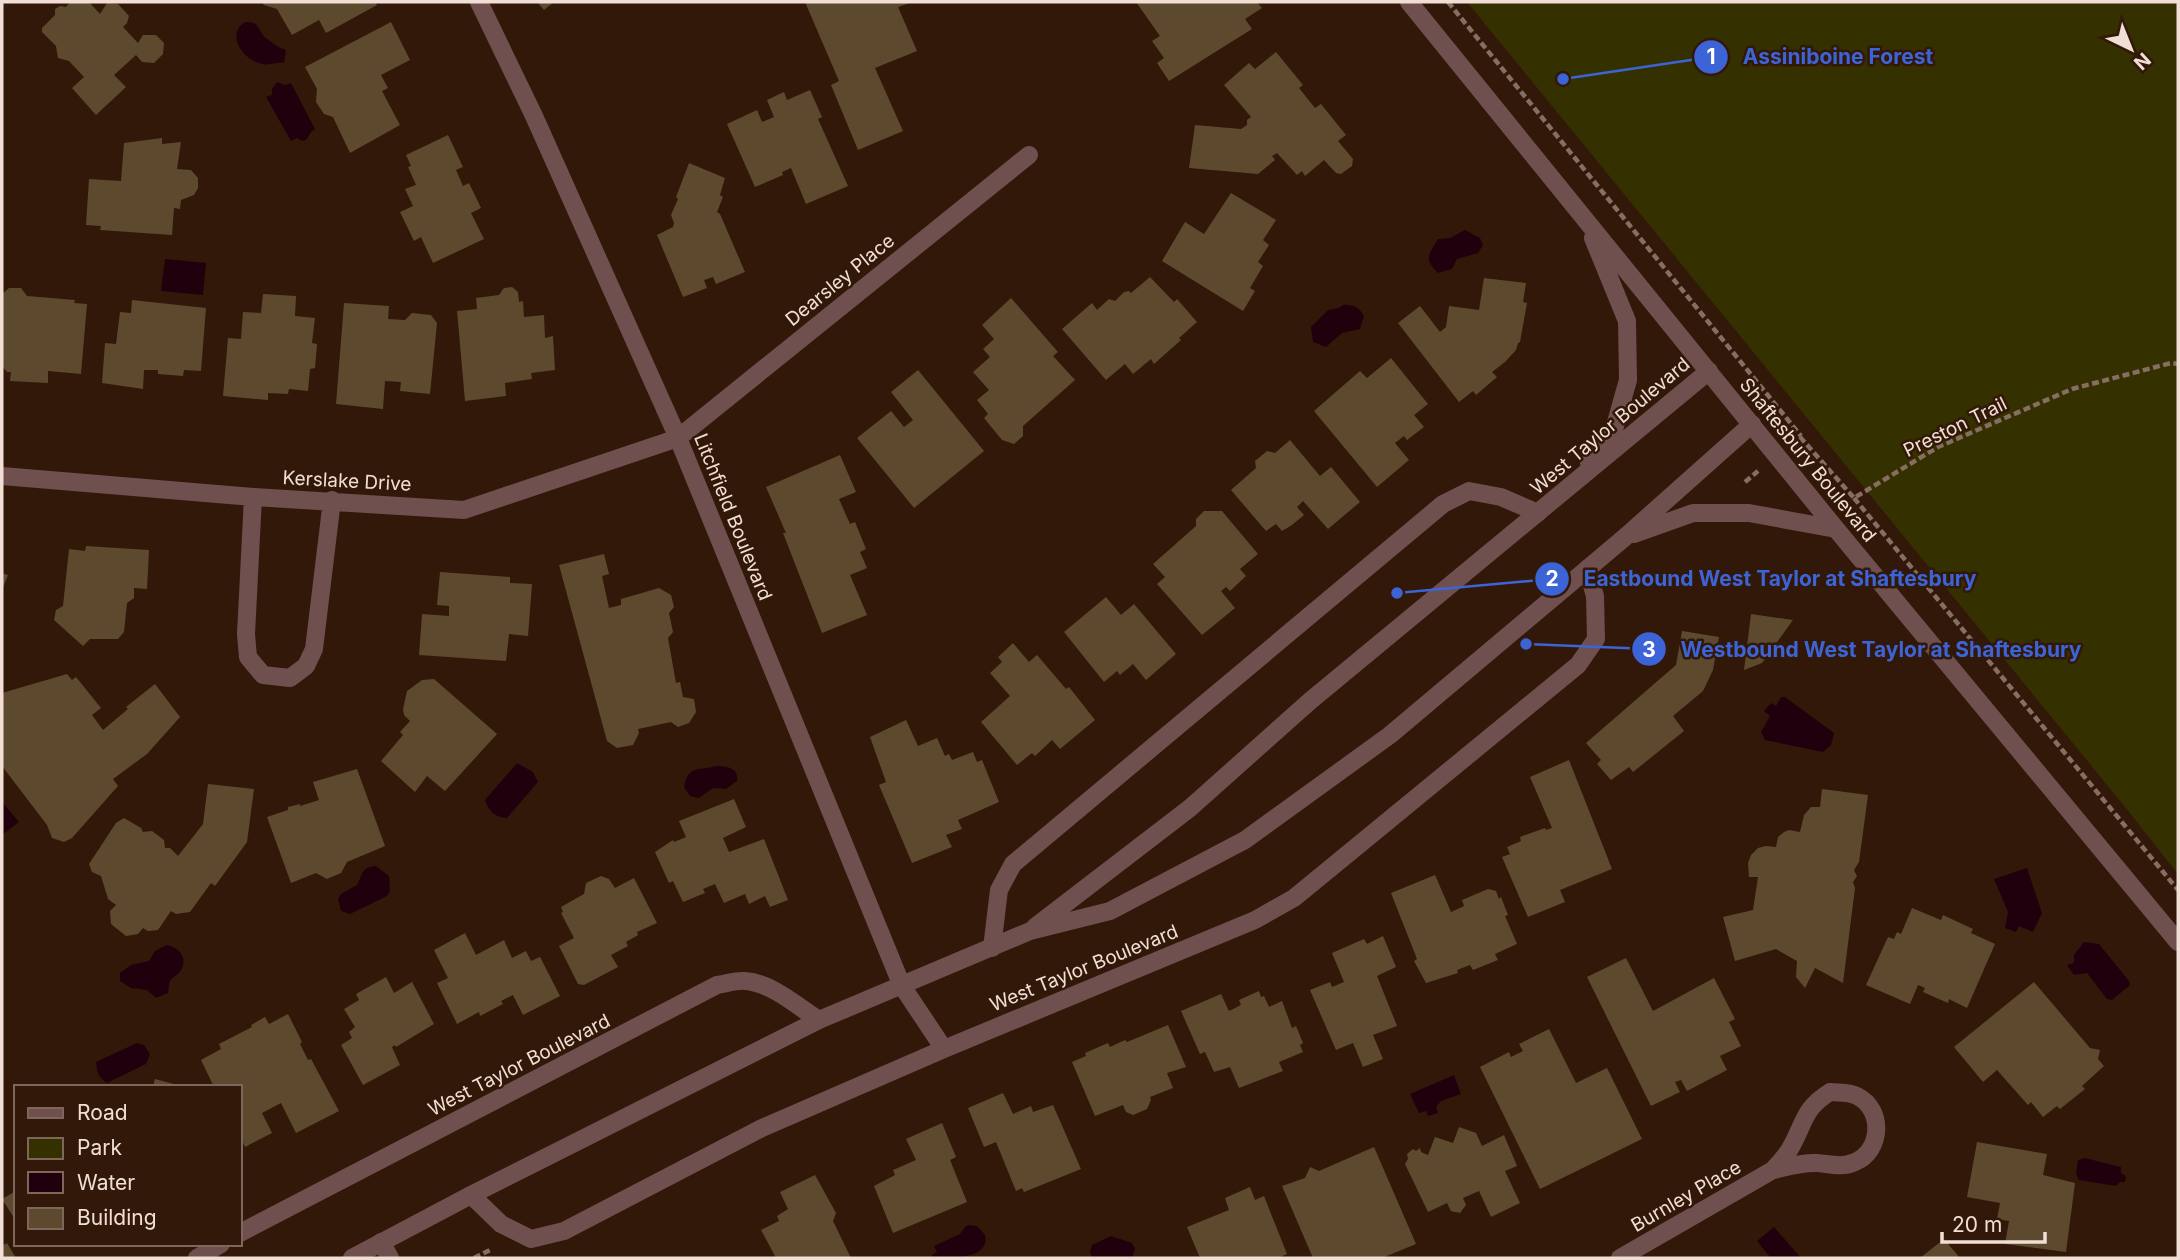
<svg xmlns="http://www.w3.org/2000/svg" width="2180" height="1260" viewBox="0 0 2180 1260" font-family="Inter,sans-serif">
<rect width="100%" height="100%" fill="#321808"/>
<path fill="#353000" d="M1467,2h711v872l-57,-72z"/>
<path fill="#20000c" d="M245,22c16,-1 13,10 21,16 6,5 13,10 20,12l-2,13c-8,-1 -15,3 -22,1 -19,-4 -37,-29 -17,-42z
M277,82l8,3 6,-2 24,46 -4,3 -5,8 -4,1 -5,-3 -6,3 -25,-44 6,-2v-6z
M1465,230l15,8 3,7 -5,8 -21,6 -5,10 -14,4c-15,-15 -9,-18 0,-34l12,-1z
M165,259l41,4 -3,32 -42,-4z
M1343,305c10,-1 16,2 21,11l-4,13 -18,4 -16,14 -13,-5 -2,-15 17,-17 11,-2z
M1781,697h4l49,36 -3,12 -8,7 -58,-12 -4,-8 9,-16 -6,-5 7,-8 5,3z
M517,763l16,9 5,10 -31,36c-12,-1 -18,-6 -22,-18z
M716,766c11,0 23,2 21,15l-11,8 -13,-1 -14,10 -9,-2 -6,-9c4,-23 17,-16 32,-21z
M2,802l17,20 -17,13z
M376,866l13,10 1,15 -3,5 -37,18 -9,-3 -3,-12 3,-5 16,-9c6,-11 4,-18 19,-19z
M2027,868l15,45 -9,19 -14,-6 -3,6 -11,-4 3,-16 -14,-33z
M2084,942l15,2 30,37 1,4 -18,15 -5,-1 -20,-26 -13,2 -7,-10 7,-2v-8z
M167,945c14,3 23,16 11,29 -2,2 -7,4 -8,7 -2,4 -1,8 -2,12l-12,5 -9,-8 -16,-2 -11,-7v-8l11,-8 18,-4 6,-10z
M137,1043l7,2 6,9 -4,10 -39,19c-9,-6 -10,-11 -11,-21z
M1454,1075l7,19 -20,7 -5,6 2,6 -10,3 -2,-5 -7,2 -9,-19z
M2085,1158l36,9v6l5,3 -1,6h-5l-4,4 -37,-6 -3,-6 2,-14z
M970,1225l7,1 8,9c6,25 -37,23 -53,23l-1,-2 6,-4 -3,-6 26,-12 6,-8z
M1774,1227l27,31h-30l-14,-17z
M1111,1236l21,7 3,6 -3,9h-40l-2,-7 2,-6z"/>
<path fill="#5d4a2e" d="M70,2h19l11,12 7,-11 11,1 11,12 -2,7 -4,4 15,16 5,-8h13l8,8 -1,11 -9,9 -12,-1 -6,-7 -22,20 12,12 -30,28 -24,-27 12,-11 -15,-16 -11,-3 -2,-12 -14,-14v-4l13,-13v-6l5,-3 6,1z
M262,2h113l2,3 -51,28 -7,-13 -27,15 -15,-26 -13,-4z
M537,2h17l-10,8z
M805,2h108l-15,5 19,44 -42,17 28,63 -45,19 -27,-65 8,-4z
M1136,2h121l5,6 -17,11 7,10 -83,52 -12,-18 7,-5 -12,-17 8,-5z
M391,22l19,38 -29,15 7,13 -6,3 18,34 -50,28 -17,-36 -9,-3 -8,-12 1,-13 -12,-22z
M1276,52l27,33 -4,3 16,20 6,-4 25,31 -8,6 15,18 -1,7 -11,8 -5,-1 -12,-13 -19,16 -3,-5 -5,4 -20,-22 -5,3 3,4 -17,14 -69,-6 6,-43 46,4 6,-4v-5l4,-3 -27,-32 25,-22 6,6z
M810,90l12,27 -4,2 30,67 -42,18 -15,-36 -9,4 1,3 -28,12 -28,-63 30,-14 5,12 12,-5 -7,-17 17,-8 3,8z
M448,135l15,32 -7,3 7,16 6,-3 12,25 -10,5 13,26 -51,24 -12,-26 -7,4 -14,-29 13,-6 -8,-17 11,-4 -8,-18 3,-1 -5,-11z
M162,138v6l19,-2 -4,27 14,1 7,8v10l-4,7 -13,5 -1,9 -6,-1 -2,27 -72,-5 1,-4 -15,-1 3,-46 32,2 3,-38z
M689,163l36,15 -5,17 3,2 -6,15 3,2 25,58 -29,12 -3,-7 -9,3 3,8 -24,9 -26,-62 16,-8 1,-4 -3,-8 7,-16 -2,-2z
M1231,193l45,27 -13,20 6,5 -11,17 5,4 -13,22 5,3 -12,20 -81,-50 23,-39 19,12z
M1150,277l24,25 3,-3 20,23 -18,16 2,2 -27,24 -3,-5 -18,15 -8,-10 -19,16 -44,-51 30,-26 5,7 12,-11 6,2 9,-9 5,-1 2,2z
M1484,278l42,5 -3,19 4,1 -7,39 -2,1 -2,7 -11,12 -13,10 5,5 -21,18 -3,-4 -14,11 -61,-79 22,-17 20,26 6,-5 3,-21 30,4z
M512,287l6,5 1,10 4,-1 1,16 20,-2 1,23 8,-2 2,34 -24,3 1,6 -27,4 1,13 -41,5 -8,-90 20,-2 -1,-11 23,-3 5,-7z
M9,288h12l6,8 48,4 -1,3 13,1 -6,70 -33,-3v12l-38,-2 1,-9h-4l-5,-6v-72z
M263,294l33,2 -1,20 20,2 -3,25 5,1 -2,24 -5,1 -2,22 -19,-2 -1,5 -20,-1v7l-45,-4 5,-58 13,1 2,-27 18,1z
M1011,298l47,54 -5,4 22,24 -52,46v10l-9,8 -12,-4 -18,-22 4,-4 -11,-14 12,-10 -16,-18 17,-15 -7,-8 11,-10 -12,-14z
M132,300l74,8 -5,63 -17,-1 -1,6 -25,-2v-4h-14l-1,19 -41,-6 3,-40 11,1 4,-32 11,1z
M344,303l45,3 -1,13 17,1 7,-7 19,2 6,8 -7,71 -30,-3 1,-9 -16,-1 -2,28 -47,-5z
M1391,358l37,46 -14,11 10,12 -17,13 -3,-4 -9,7 14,17 -32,27 -63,-76 46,-40 7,7z
M918,370l66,81 -70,57 -57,-70 34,-27 13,16 9,-7 -22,-28z
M1290,440l30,36 11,-9 29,35 -32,27 -25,-28 -6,6 7,8 -12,10 -10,6 -6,-7 -10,7 -35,-41 25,-22 -1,-7 12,-10 8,2z
M840,455l16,37 -17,7 11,25 5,-2 11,27 -6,3 7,16 -17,7 17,40 -45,18 -39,-100h3l-20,-46z
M1204,511h18l36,43 -18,15 6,7 -16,15 -4,-4 -5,4 14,17 -33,27 -45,-51 8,-7 -12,-13 43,-38v-7z
M86,546l63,4 -2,39 -13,-1v10l-7,5 -3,29 -6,7h-28l-7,7 -29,-26 2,-10 7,-4 6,-57 16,2z
M604,554l5,20 -7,2 7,32 12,-3v-6l38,-11 12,7 3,12 -5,6 4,19 -5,6 8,45 4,-1 3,15 11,2 2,13 -7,11 -11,4 -7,-5 -33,7 1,4 -6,12 -16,3 -10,-7 -48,-176z
M440,572l70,5v6l22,1 -4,52 -19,-2 -3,27 -87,-6 3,-41 27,2v-10l-12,-1z
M2,573l6,2 -6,15z
M1106,597l15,18 13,-11 42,50 -30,26 -13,-16 -13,11 -3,-4 -13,11 -40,-50z
M1751,614l42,6 -31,43 -18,7z
M1682,631l37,6 -6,33 -10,21 -30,25 11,15 -51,41 -4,-5 -18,13 -14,-16 4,-4 -15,-17 90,-78z
M1013,643l16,19 8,-7 29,34 3,-2 26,33 -35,29 -8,-9 -17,16 -3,-3 -15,12 -36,-43 29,-26 -20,-23 12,-11 -4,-5z
M67,674l5,6 4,-3 25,31 -9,7 11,15 25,-21 -2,-2 29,-23 25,33 -33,37 -34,25 5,7 -46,52 -8,4 -12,-4 -5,-13 -45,-59v-73z
M434,679l63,55 -52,57 -18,-15 -12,16 -34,-31 22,-26 -3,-3 10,-11 -6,-6 -1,-6 4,-18 15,-11z
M906,720l12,26 19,-8 8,18 4,-2 3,6 21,-8 4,10 5,-2 17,42 -41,18 4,9 -16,6 6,12 -40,16 -33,-78 7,-3 -16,-45z
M1569,760l43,109 -52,21 5,12 -37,15 -26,-60 8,-3 -3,-7 14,-6 -1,-4 25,-9 1,2 6,-2 -22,-51z
M357,769l28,77 -38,16 -6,11 -14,6 -11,-6 -25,10 -24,-66 21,-7v-3l12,-3v2l19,-6 -6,-18z
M208,784l46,5 -7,53 -32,44 -4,-3 -21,29 -14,2 -5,-3 -13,19 -10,1 -5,-3 -5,6 -12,2 -15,-12 -1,-13 6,-6 -8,-6 -7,-23 -9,-4 -3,-8 27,-41 8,-5 17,10 2,4 9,-1 12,9 1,8h5l8,8 25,-32z
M1822,789l46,6 -9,67 -5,8 3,6 -4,6 2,6 -12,95 -28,-15 -10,20 -9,-11 1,-16 -21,-12 -41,12 -12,-44 30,-7 5,-33h-9l-1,-14 3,-8 7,-7 8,-2 10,1 2,-10 6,-5 5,-2 11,2 4,-17 7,-8h9z
M734,799l12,28 -23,11 6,14 35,-13 24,61 -18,7 -5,-11 -16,8 -4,-10 -21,9 -9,-19 -12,5 2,4 -22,9 -10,-21 -4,2 -14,-31 18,-12 1,2 12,-5 -7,-16z
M1435,875l16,37 13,-6 -2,-6 26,-11 8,2 3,8 2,-2 7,18 -3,1 12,28 -22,10 3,6 -25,10 -3,-5 -13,5 1,3 -32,10 -12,-22 3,-2 -26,-66z
M601,876l8,3 6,9 19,-10 23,45 -20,9 1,3 -12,7 2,4 -17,9 7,12 -34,18 -6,-1 -19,-38 15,-8 -13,-25 2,-1 -2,-5 23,-13 2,-11z
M1912,908l29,12 2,-5 30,14 -2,4 24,11 -28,64 -18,-9 -1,4 -25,-11 2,-4 -7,-3 -8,19 -44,-19 22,-48 6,2 3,-7 4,2z
M465,933l11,22 28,-15 8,18 14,-7 5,10 9,-4 20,39 -37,19 -10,-20 -12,6 2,3 -23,12 -1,-4 -22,12 -20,-41 11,-5 -14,-28z
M1383,936l13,31 -19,9 20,50 -24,9 10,24 -20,8 -10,-24 -17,7 -26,-60 20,-8 2,5 12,-5 -12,-29 32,-14 3,5z
M1626,958l27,53 61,-33 21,41 -6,3 12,24 -21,10 7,14 -40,21 -6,-11 -6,2 5,10 -29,14 -64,-129z
M386,977l8,16 18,-11 22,42 -38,23 -1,-2 -3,2 8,18 -37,20 -22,-40 11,-7 -3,-6 6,-5 -11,-18 15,-9 -3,-6z
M2034,982l56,66 10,2 -2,9 6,7 -22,20 3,3 -25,20 -3,-3 -14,11 -12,-15 -3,3 -31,-35 -14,12 -29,-35z
M1259,991l2,6 3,-1 5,11 13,-6 10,27 4,-2 7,17 -3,2 3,7 -24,10 4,9 -44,17 -9,-21 -16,5 -9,-20 -5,2 -19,-43 40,-17 8,17 12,-6 -2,-5z
M288,1014l14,28 -2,2 8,16 3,-1 28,52 -43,22 -15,-30 -19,10 10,20 -27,14 -5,-11v-49h-26l-13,-27 20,-11 -2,-5 33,-17 -1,-2 14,-8 4,7z
M1168,1025l18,42 -19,6 6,15 -23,9 1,3 -4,9 -14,6 -7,-3 -3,-7 -28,11 -23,-54 14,-6 -1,-3 23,-10 2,4 15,-7 2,2z
M1549,1029l27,54 31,-15 35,71 -102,50 -60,-122 29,-15 2,5 12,-6 -4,-7z
M155,1079l26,7v1h-28z
M1003,1093l10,21 18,-8 2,6 20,-7 28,64 -57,23 -2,-4 -6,3 -20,-49 -12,5 -16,-39z
M942,1123l14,34 -6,3 17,42 -74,31 -19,-47 21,-11 -2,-5 23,-10 -10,-21z
M1459,1127l17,6 6,13 22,-11 13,31 -12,5 15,32 -29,14 -12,-26 -16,7 3,7 -6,8 -9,-2 -4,-8 -19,9 -23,-48 3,-5 -1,-5 6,-5 3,2 4,-3 1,4 7,3 7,-18 18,6z
M1977,1142l70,12 -4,21 32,8 -9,69 -61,-8 4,-23 -12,-2 3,-16 -33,-6z
M1374,1147l42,97 -34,14h-69l-31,-72 23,-8 5,-11 9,4z
M815,1175l21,38 -3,8 18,37h-75l-15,-28 18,-9 -2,-5 11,-7 -8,-17z
M1250,1187l5,13 9,-4 23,58 -9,4h-78l-13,-31 42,-17 -4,-12z
M16,1191v30l-14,-22z
M1944,1239l16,19h-40z
M2,1241l2,4 3,-2 9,15h-14z"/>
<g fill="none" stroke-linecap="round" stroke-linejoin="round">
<path stroke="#866f62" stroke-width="4.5" stroke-dasharray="7 3.5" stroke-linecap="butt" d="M1448,2l353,434
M1800,437l54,61 84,-51 134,-58 99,-26 7,1
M1745,482l13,-11
M1854,498l324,392
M474,1258l18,-9"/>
<path stroke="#6f504e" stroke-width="18" d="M479,2l55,114 144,322 224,548 42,63
M2,476l251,21 211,13 214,-72 351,-283
M253,497l-7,137 2,23 15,18 27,3 16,-12 8,-17 18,-149
M992,948l7,-58 14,-26 430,-360 26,-13 32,6 37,16
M1830,1092c9,1 20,0 27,4 27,13 25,55 -2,66 -13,6 -25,2 -38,1 -15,-1 -30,4 -44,7 7,-8 14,-15 18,-23 14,-25 12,-38 39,-55z
M471,1195l30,29 30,15 33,-8 198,-103 182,-79 311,-129 39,-22 284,-233 18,-26 -1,-43 -8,-27
M240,1233l477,-248c9,-1 19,-5 28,-4 27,2 52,25 74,39
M381,1242l9,16
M197,1258l24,-14
M1620,1258l153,-88"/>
<path stroke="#6f504e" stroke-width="18" d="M1409,2l427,527 342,413
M1589,463l26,-37 13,-46 -1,-59 -34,-83
M1634,534l59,-21h56l87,16
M1035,927l155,-119 120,-107 399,-330
M352,1258l119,-63 348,-175 211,-89 80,-20 135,-71 145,-105 234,-197 128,-114"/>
</g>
<g text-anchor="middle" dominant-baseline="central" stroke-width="5" stroke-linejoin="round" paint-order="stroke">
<g font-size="19" fill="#f1ded4" stroke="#321808">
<text transform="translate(840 280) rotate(-39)">Dearsley Place</text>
<text transform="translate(1610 426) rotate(-40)">West Taylor Boulevard</text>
<text transform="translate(1955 427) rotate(-26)">Preston Trail</text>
<text transform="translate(1808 460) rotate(51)">Shaftesbury Boulevard</text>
<text transform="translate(347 481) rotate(3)">Kerslake Drive</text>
<text transform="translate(733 517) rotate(68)">Litchfield Boulevard</text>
<text transform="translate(1084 968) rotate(-22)">West Taylor Boulevard</text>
<text transform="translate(519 1065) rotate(-27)">West Taylor Boulevard</text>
<text transform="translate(1686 1196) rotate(-30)">Burnley Place</text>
</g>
</g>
<path fill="none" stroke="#3d64d7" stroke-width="2.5" d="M1563 79L1711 57M1397 593L1552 579M1526 644L1649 649"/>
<g fill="#3d64d7" stroke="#321808" stroke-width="2.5">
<circle cx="1563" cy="79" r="7"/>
<circle cx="1397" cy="593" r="7"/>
<circle cx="1526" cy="644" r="7"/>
<circle cx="1711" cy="57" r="18"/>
<circle cx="1552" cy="579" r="18"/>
<circle cx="1649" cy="649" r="18"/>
</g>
<g font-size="21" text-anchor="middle" font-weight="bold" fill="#fff">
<text x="1711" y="64">1</text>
<text x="1552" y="586">2</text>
<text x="1649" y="657">3</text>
</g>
<g font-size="21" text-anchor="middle" font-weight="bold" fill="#3d64d7" stroke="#321808" stroke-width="5" stroke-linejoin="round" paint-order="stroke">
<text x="1838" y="64">Assiniboine Forest</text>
<text x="1780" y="586">Eastbound West Taylor at Shaftesbury</text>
<text x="1881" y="657">Westbound West Taylor at Shaftesbury</text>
</g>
<rect width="2180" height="1260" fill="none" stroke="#f1ded4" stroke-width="7"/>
<rect x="14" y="1085" width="228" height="161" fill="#321808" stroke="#7e675a" stroke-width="2"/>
<rect x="28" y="1108" width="35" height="10" fill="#6f504e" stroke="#7e675a" stroke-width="2"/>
<text x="77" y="1120" font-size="21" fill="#f1ded4">Road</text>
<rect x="28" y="1138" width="35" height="21" fill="#353000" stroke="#7e675a" stroke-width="2"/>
<text x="77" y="1155" font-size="21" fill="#f1ded4">Park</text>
<rect x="28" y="1172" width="35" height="21" fill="#20000c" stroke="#7e675a" stroke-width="2"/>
<text x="77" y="1190" font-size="21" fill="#f1ded4">Water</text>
<rect x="28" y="1208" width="35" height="21" fill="#5d4a2e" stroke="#7e675a" stroke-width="2"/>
<text x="77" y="1225" font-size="21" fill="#f1ded4">Building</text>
<g transform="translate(2131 49) rotate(137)" stroke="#321808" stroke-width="5" paint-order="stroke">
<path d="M0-5L12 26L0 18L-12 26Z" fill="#f1ded4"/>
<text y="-10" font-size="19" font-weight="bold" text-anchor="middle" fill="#f1ded4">N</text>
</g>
<path d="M1942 1232v10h103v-10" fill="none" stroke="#f1ded4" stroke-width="3.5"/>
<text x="1952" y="1232" font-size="21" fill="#f1ded4" stroke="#321808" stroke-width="5" paint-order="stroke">20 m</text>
</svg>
